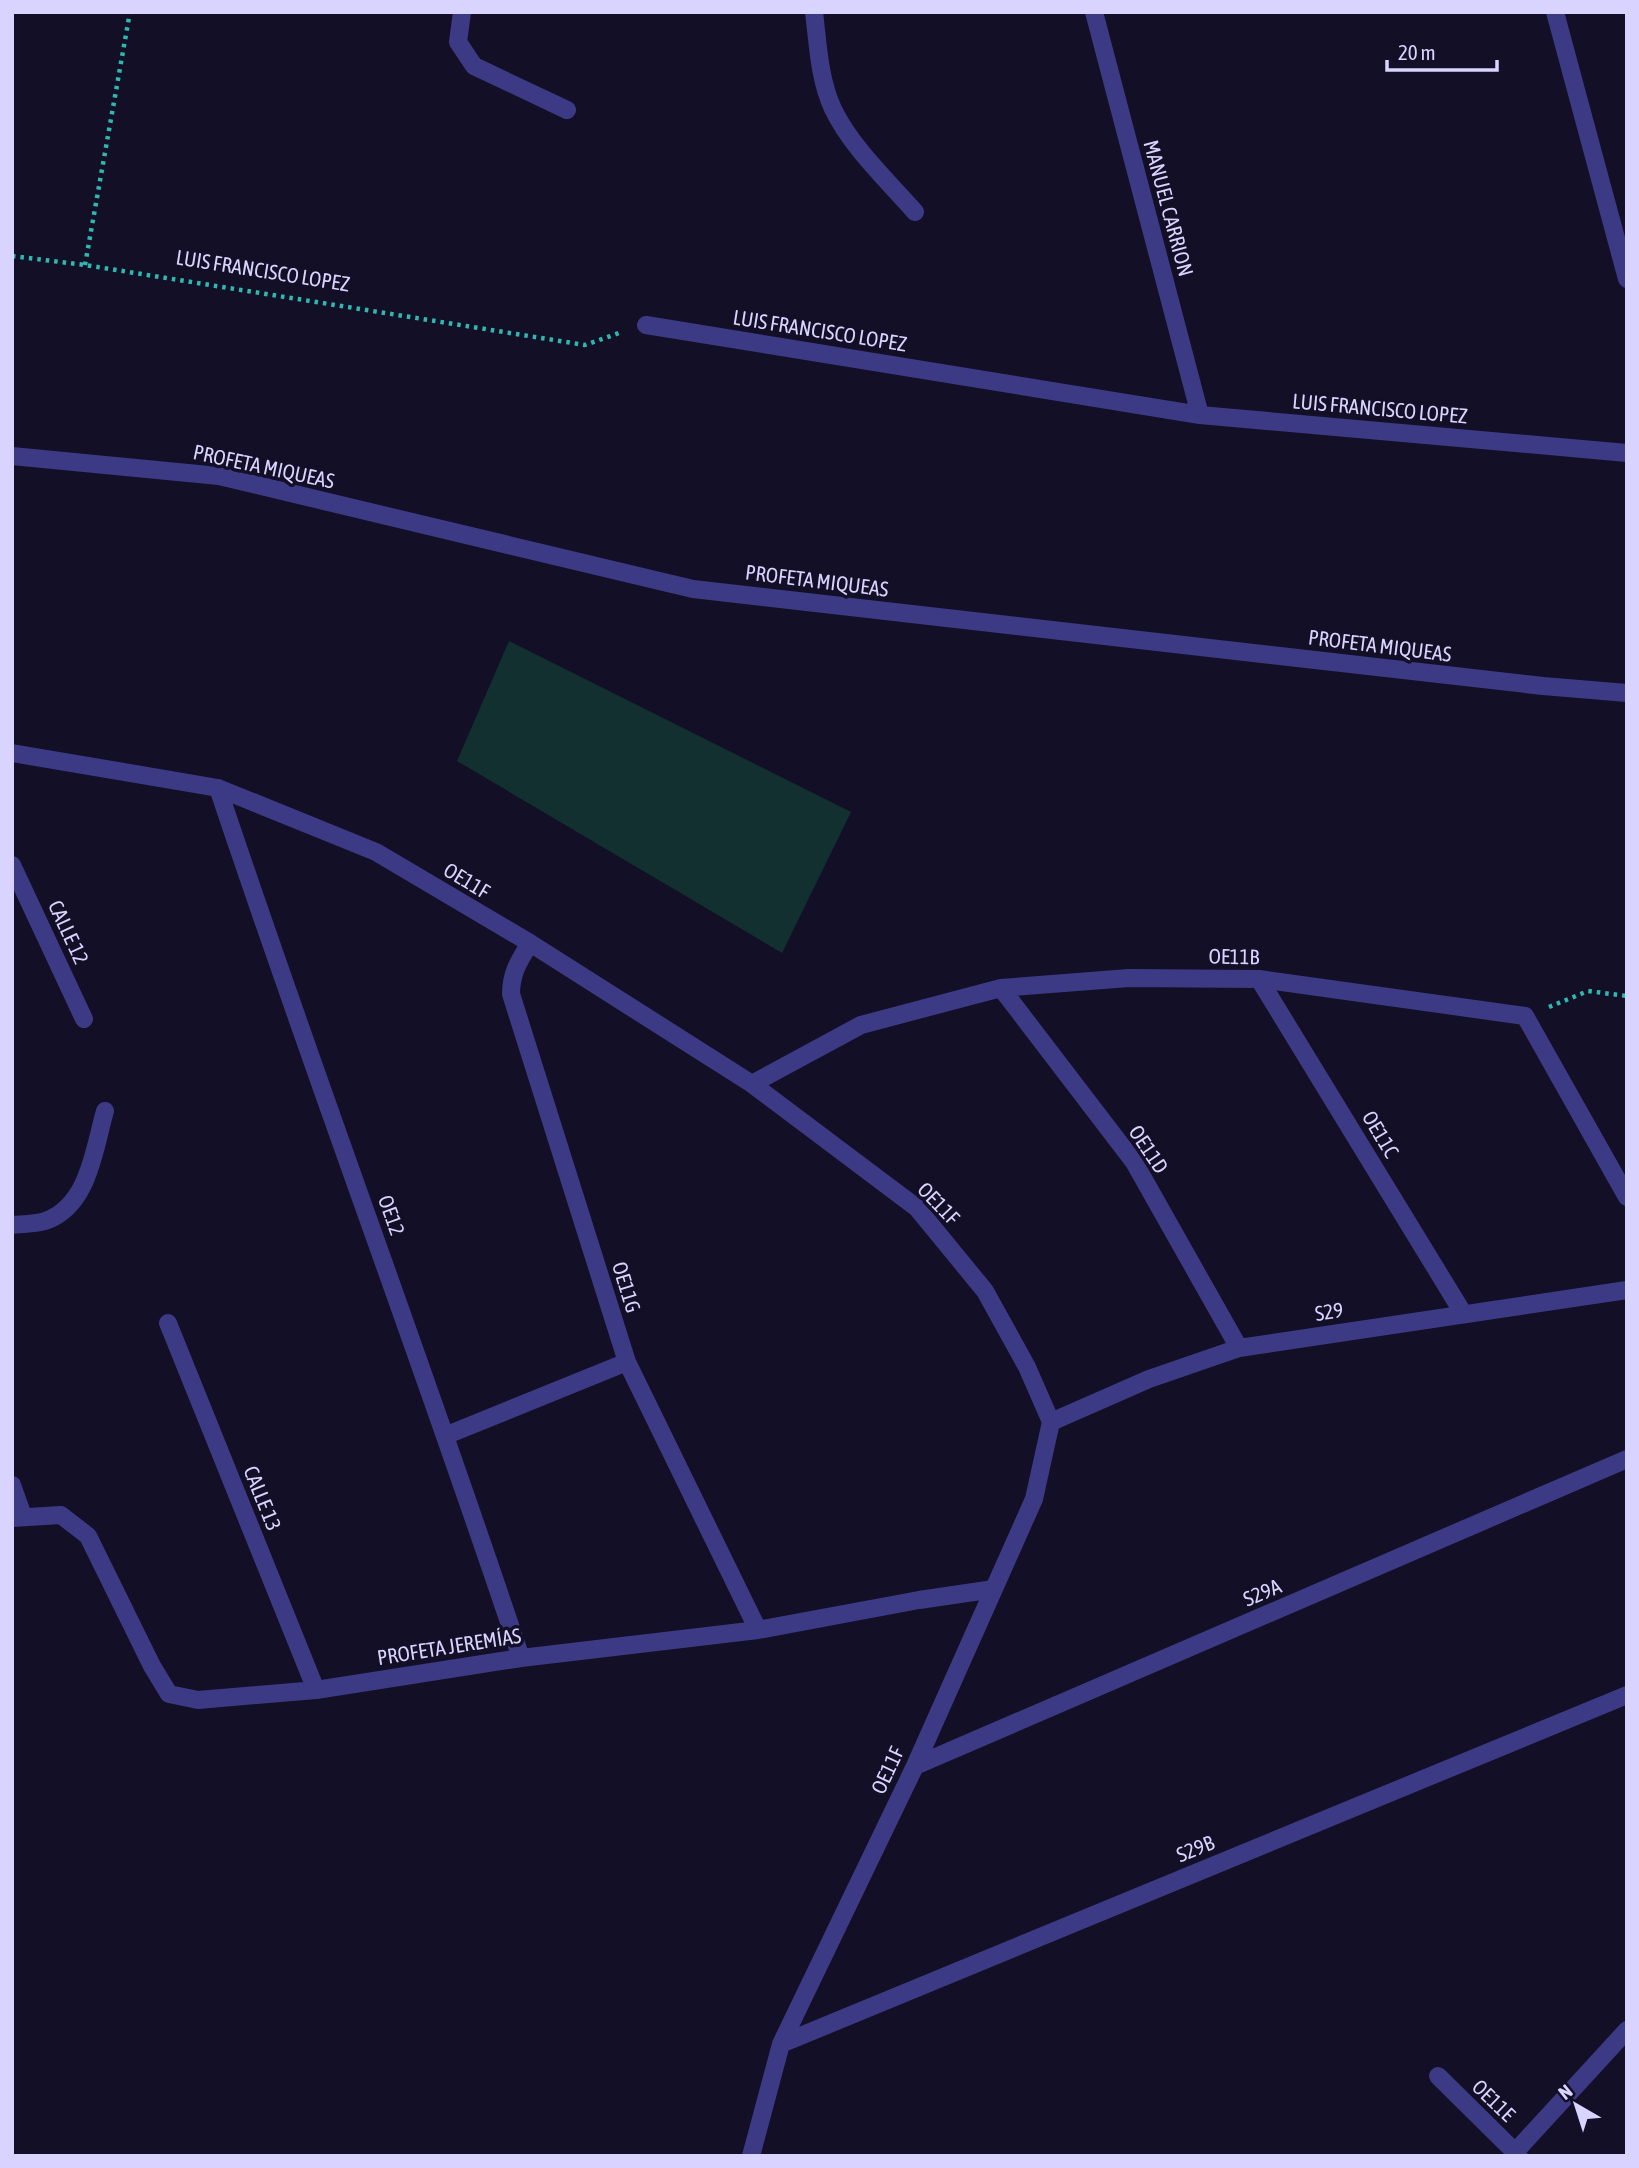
<svg xmlns="http://www.w3.org/2000/svg" width="1639" height="2168" viewBox="0 0 1639 2168" font-family="'Asap Condensed',sans-serif">
<rect width="100%" height="100%" fill="#130f26"/>
<path fill="#12302f" d="M509,641l342,171 -69,141 -325,-192z"/>
<g fill="none" stroke-linecap="round" stroke-linejoin="round">
<path stroke="#2fb8b0" stroke-width="4.5" stroke-dasharray="3.5 5" stroke-linecap="butt" d="M12,256l73,9 500,80 37,-13
M85,265l45,-253
M1549,1007l39,-16 39,5"/>
<path stroke="#3d3a85" stroke-width="18" d="M462,12l-4,30 16,24 93,44"/>
<path stroke="#3d3a85" stroke-width="18" d="M814,12c4,32 5,67 19,97 19,39 54,71 82,103
M1094,12l106,403
M1555,12l72,267
M646,325l554,90 427,38
M12,456l207,20 474,113 850,97 84,7
M12,753l206,35 158,64 154,91 222,141 165,124 68,83 42,76 24,55 -17,77 -119,267 -134,278 -30,112
M218,788c97,291 206,578 303,870
M12,865l72,154
M530,943c-11,18 -19,30 -19,51l116,368 131,268
M1259,979l204,334
M1001,988l133,174 105,186
M752,1084l109,-59 140,-37 128,-10 130,1 266,37 102,181
M12,1225c11,-1 23,-1 33,-4 44,-15 49,-72 60,-110
M168,1323l148,367
M1051,1422l98,-43 90,-31 388,-58
M447,1435l180,-73
M12,1485l11,31
M12,1518l49,-3 27,21 64,130 17,28 29,6 118,-10 205,-32 237,-28 161,-30 75,-11
M915,1766l712,-307
M781,2044l846,-349
M1438,2076l81,80
M1515,2152l112,-122"/>
</g>
<g text-anchor="middle" dominant-baseline="central" stroke-width="7" stroke-linejoin="round" paint-order="stroke">
<g font-size="21" fill="#d9d4ff" stroke="#130f26">
<text transform="translate(1169 208) rotate(75)">MANUEL CARRION</text>
<text transform="translate(263 270) rotate(9)">LUIS FRANCISCO LOPEZ</text>
<text transform="translate(820 330) rotate(9)">LUIS FRANCISCO LOPEZ</text>
<text transform="translate(1380 408) rotate(5)">LUIS FRANCISCO LOPEZ</text>
<text transform="translate(264 466) rotate(12)">PROFETA MIQUEAS</text>
<text transform="translate(817 580) rotate(7)">PROFETA MIQUEAS</text>
<text transform="translate(1380 645) rotate(7)">PROFETA MIQUEAS</text>
<text transform="translate(467 880) rotate(31)">OE11F</text>
<text transform="translate(69 932) rotate(65)">CALLE 12</text>
<text transform="translate(1234 956) rotate(1)">OE11B</text>
<text transform="translate(1381 1134) rotate(59)">OE11C</text>
<text transform="translate(1149 1149) rotate(56)">OE11D</text>
<text transform="translate(939 1203) rotate(46)">OE11F</text>
<text transform="translate(392 1215) rotate(70)">OE12</text>
<text transform="translate(627 1287) rotate(73)">OE11G</text>
<text transform="translate(1329 1311) rotate(-9)">S29</text>
<text transform="translate(263 1498) rotate(68)">CALLE 13</text>
<text transform="translate(1262 1592) rotate(-23)">S29A</text>
<text transform="translate(449 1646) rotate(-9)">PROFETA JEREMÍAS</text>
<text transform="translate(887 1770) rotate(-65)">OE11F</text>
<text transform="translate(1195 1848) rotate(-22)">S29B</text>
<text transform="translate(1494 2100) rotate(44)">OE11E</text>
</g>
</g>
<rect width="1639" height="2168" fill="none" stroke="#d9d4ff" stroke-width="28"/>
<g transform="translate(1576 2105) rotate(321)" stroke="#130f26" stroke-width="5" paint-order="stroke">
<path d="M0-5L12 26L0 18L-12 26Z" fill="#d9d4ff"/>
<text y="-10" font-size="19" font-weight="bold" text-anchor="middle" fill="#d9d4ff">N</text>
</g>
<path d="M1387 60v10h110v-10" fill="none" stroke="#d9d4ff" stroke-width="3.5"/>
<text x="1398" y="60" font-size="21" fill="#d9d4ff" stroke="#130f26" stroke-width="5" paint-order="stroke">20 m</text>
</svg>
